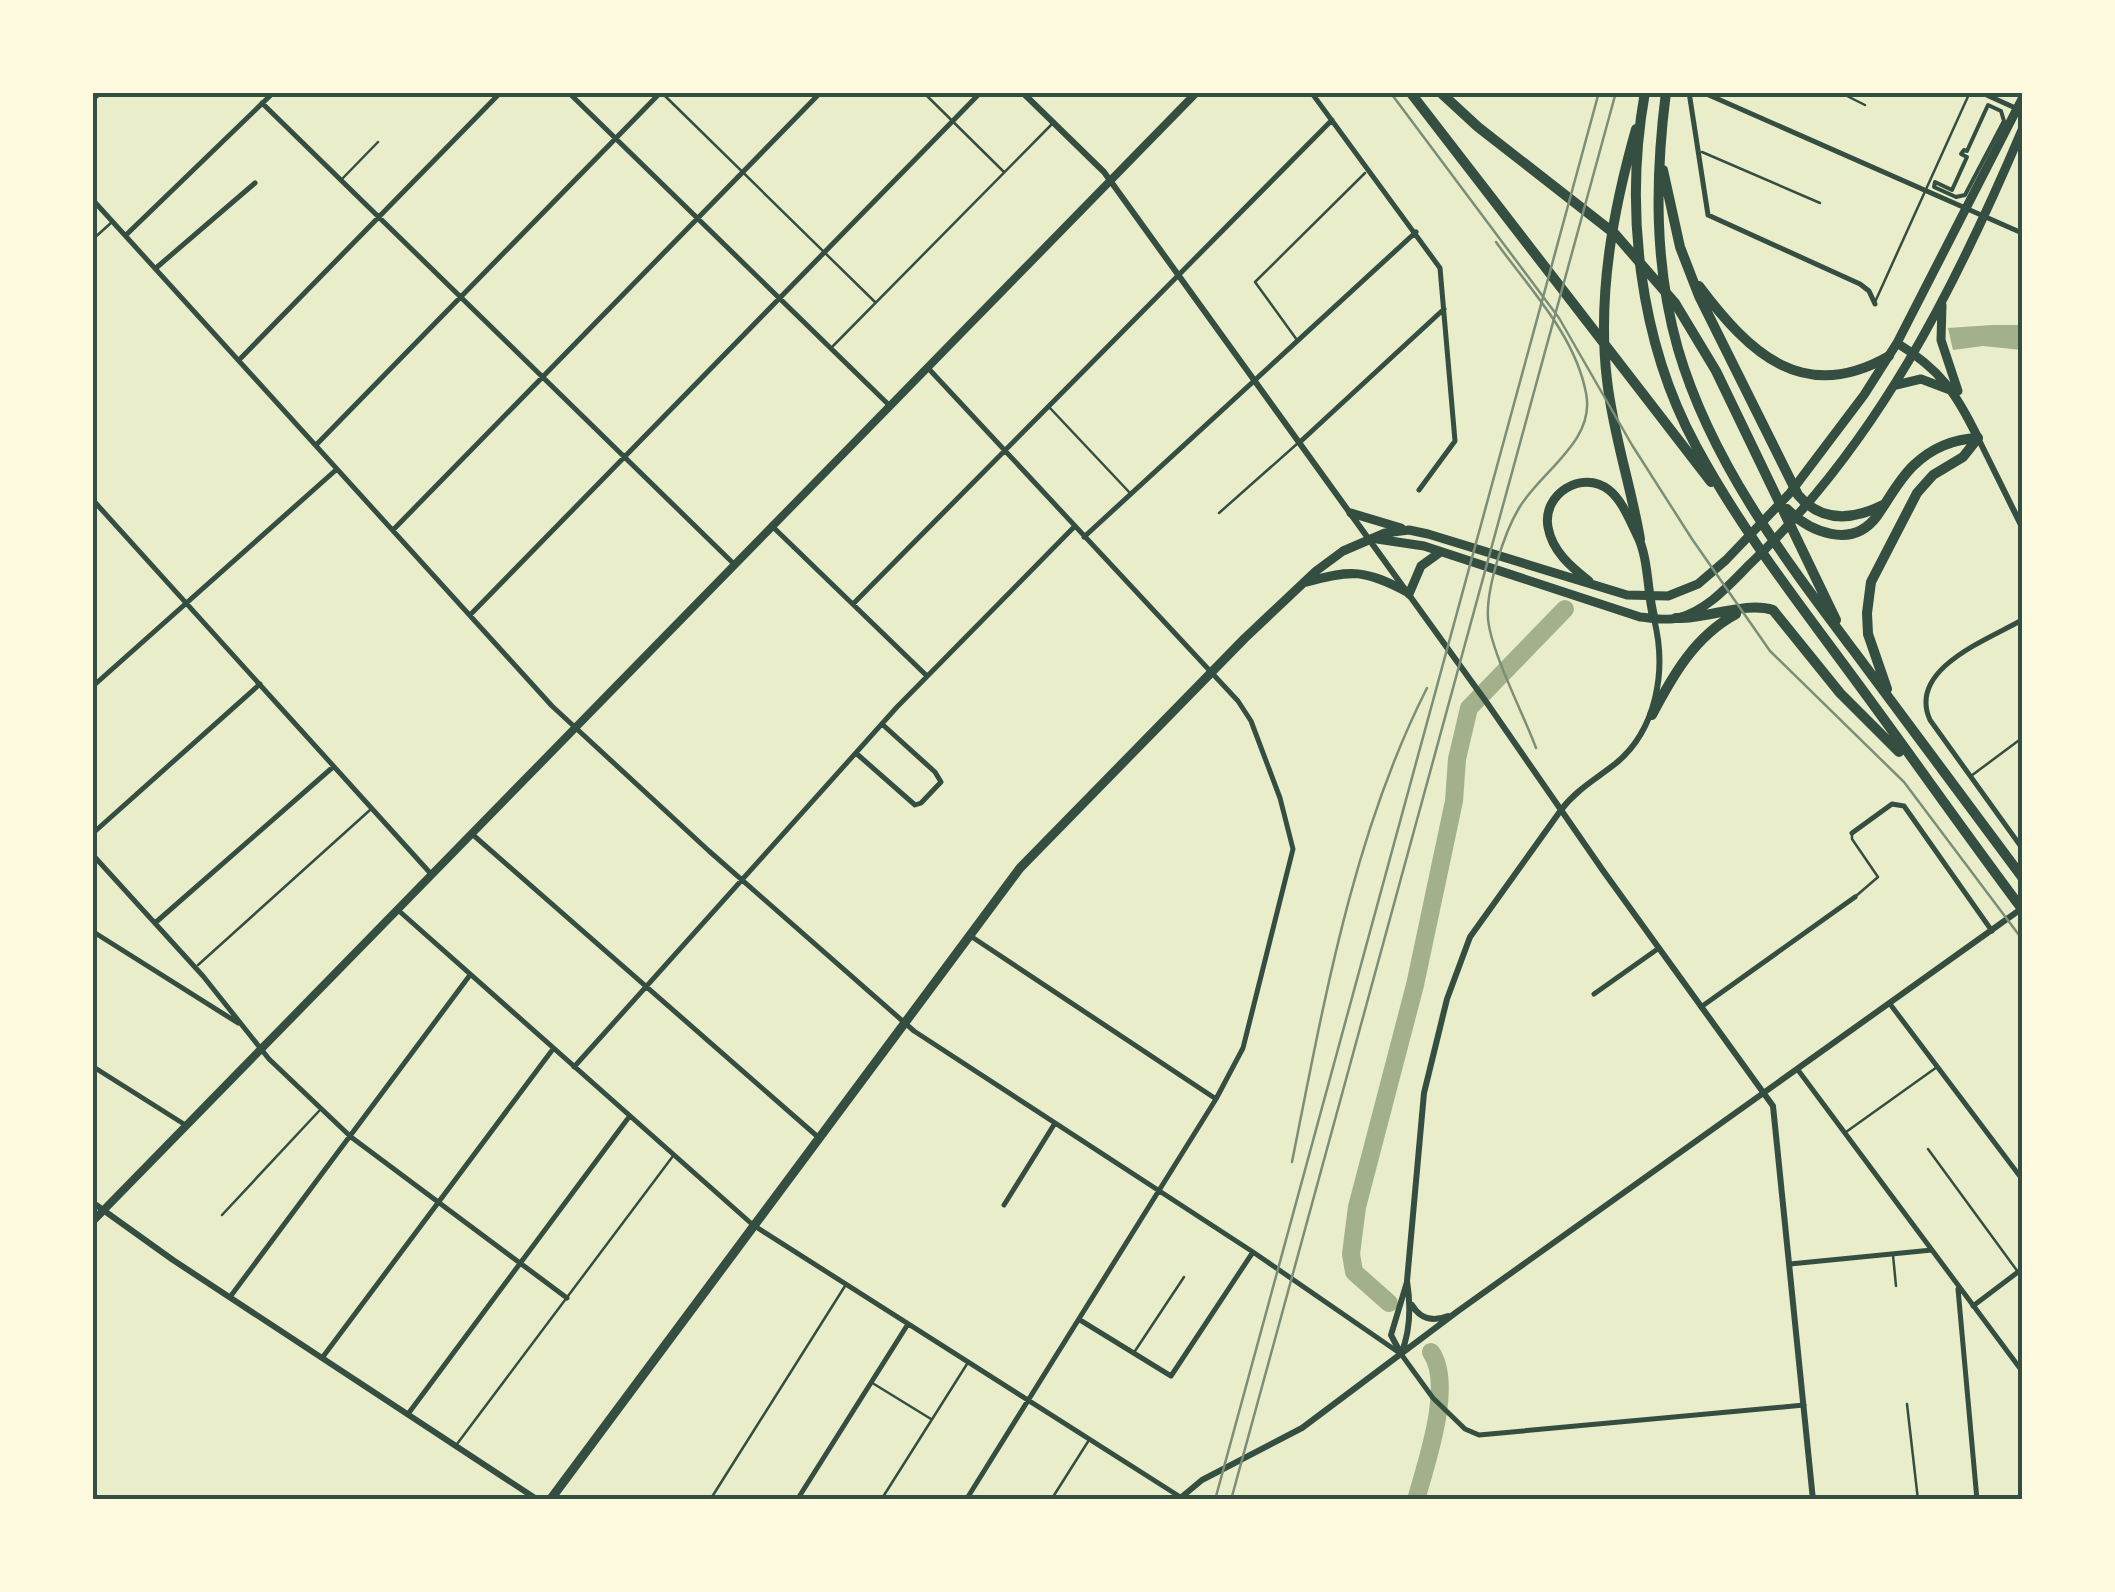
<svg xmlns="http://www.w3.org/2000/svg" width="2115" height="1592" viewBox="0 0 2115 1592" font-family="Quicksand,sans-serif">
<rect width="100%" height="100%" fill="#e9edc9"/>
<path fill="#a3b18a" d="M1992,325h30v25l-39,-4 -30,4 -5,-22z"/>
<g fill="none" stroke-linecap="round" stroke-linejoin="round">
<path stroke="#a3b18a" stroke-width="18" d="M1389,1303l-35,-31 -3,-18 6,-47 58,-222 39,-184 3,-42 12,-51 96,-99
M1416,1500c10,-37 38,-115 15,-148"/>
<path stroke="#344e41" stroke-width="2.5" d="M923,92l81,80
M1839,92l26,13
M663,94l212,208
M1702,152l118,51
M342,179l36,-37
M92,240l20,-18
M1875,302l95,-210
M1297,340l-42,-58 110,-109
M833,346l219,-222
M1050,408l80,85
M1219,513l79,-70
M1971,776l51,-38
M1852,834v5l26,38 -22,19
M198,965l172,-155
M1846,1132l91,-65
M1928,1149l90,123
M222,1215l97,-104
M1893,1255l3,31
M1135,1351l49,-74
M874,1384l57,35
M1907,1404l11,96
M457,1444l216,-288
M710,1500l135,-214
M881,1500l86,-136
M1051,1500l38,-60"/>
<path stroke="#344e41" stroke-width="4" d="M1988,105l13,6 3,10 -39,74 -9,2 -22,-10 1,-5 17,8 15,-33 -6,-3 3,-4 3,1z"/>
<path stroke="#344e41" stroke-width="5" d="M568,92l322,314
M1311,92l129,176 15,173 -36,49
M1689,92l19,123 152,69 9,7 6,13
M1702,92l320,141
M1980,92l42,19
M92,100l9,-8
M262,103l473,462
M92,199l460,507 157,145 205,180 339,221 148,102 32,44 32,31 14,6 325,-30
M126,235l148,-143
M156,268l99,-85
M239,360l262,-268
M928,368l310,333 13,20 29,77 13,51 -50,199 -27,51 -250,401
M1300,442l144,-133
M317,444l344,-352
M92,499l340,376
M773,527l154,149
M393,530l428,-438
M1084,537l332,-305
M853,604l479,-484
M470,615l511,-523
M2022,620c-35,20 -115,49 -92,100l92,128
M92,687l245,-218
M857,754l58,51 6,-2 20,-21 -6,-10 -53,-48
M1852,833l40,-29 12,2 88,125
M92,834l168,-150
M472,834l346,303
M92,854l111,122 66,83 82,78 216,161
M398,910l355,315 432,275
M155,923l178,-156
M92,931l146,92
M972,937l244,162
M1594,994l65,-46
M1890,1004l132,175
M1701,1007l154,-110
M92,1066l95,60
M574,1067l323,-360 177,-180
M1798,1070l224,301
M1004,1205l51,-82
M1790,1264l142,-14
M1958,1289l19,211
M230,1297l240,-322
M1973,1306l49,-37
M1080,1320l91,56 82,-124
M322,1358l231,-309
M408,1414l221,-297
M797,1500l111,-176"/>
<path stroke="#344e41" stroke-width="6" d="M1022,92l82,80 383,531 117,169 169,234 40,394
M1978,438l44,89
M92,1202l81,58 365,240
M1412,1305c8,14 21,17 36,11
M1401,1354c10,-24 10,-48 6,-73l17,-188 23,-94 23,-62 91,-127c15,-20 35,-31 54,-46 42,-34 52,-94 39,-145
M1401,1354l-10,-19 16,-53
M1178,1500l24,-20 100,-52 156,-117 563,-402"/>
<path stroke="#344e41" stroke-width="8" d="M92,1222l1105,-1130"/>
<path stroke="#344e41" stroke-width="9" d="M1942,305l-1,35 17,51
M1897,343c44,27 59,50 81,95
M1896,385l25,-6 29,11
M1351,513l50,15
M1377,539l47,7 216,71c12,1 27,4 38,1 30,-8 51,-33 72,-54 127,-120 205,-276 272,-434
M1589,581c-18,-14 -37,-30 -41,-54 -6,-33 34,-58 61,-37 13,10 21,31 28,45 12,23 10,58 17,83
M1307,582c45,-13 58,-12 100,10
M1409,594l12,-28 18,-13
M550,1500l470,-632 225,-230 71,-67 27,-20 42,-18 24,-3 19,4 199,61 41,1 30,-12 28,-24 64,-67 74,-98 33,-52 125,-244"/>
<path stroke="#344e41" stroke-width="10" d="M1410,92l301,390
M1440,92l38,35 137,107 60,69 41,68 120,249
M1645,92c-21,117 -6,249 51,354 44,82 102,156 157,231 57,77 112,156 169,232
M1666,92c-11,87 -12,173 12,257 33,113 106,209 176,302 56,75 112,151 168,226
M1636,129c-23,81 -39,167 -29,251 6,54 24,106 33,159
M1663,170l17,77 19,49 99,199c24,28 55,25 85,10
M1699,286c51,68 105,119 190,70
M1787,509c23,23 65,41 90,7 12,-17 22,-37 37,-51 19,-18 39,-26 64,-27
M1676,618c31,1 70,-17 97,-8l67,83 59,59
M1887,689l-19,-55 -1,-21 4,-31 46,-89 16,-18 30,-18 15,-19
M1652,715c21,-40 43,-79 84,-101"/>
<path stroke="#7c8e77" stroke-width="2.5" d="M1496,242c33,46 79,93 90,151 10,48 -45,78 -67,115 -15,25 -33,81 -31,110 2,32 36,97 48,130"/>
<path stroke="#7c8e77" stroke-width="2.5" d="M1390,92l169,226 73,127 60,94 78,112 134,131 118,157
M1292,1162c32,-160 61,-328 135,-474
M1215,1500l384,-1408
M1231,1500l385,-1408"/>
</g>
<rect width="2115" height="1592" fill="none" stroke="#fefae0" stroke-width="190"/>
<rect x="95" y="95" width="1925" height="1402" fill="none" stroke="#344e41" stroke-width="4"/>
</svg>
